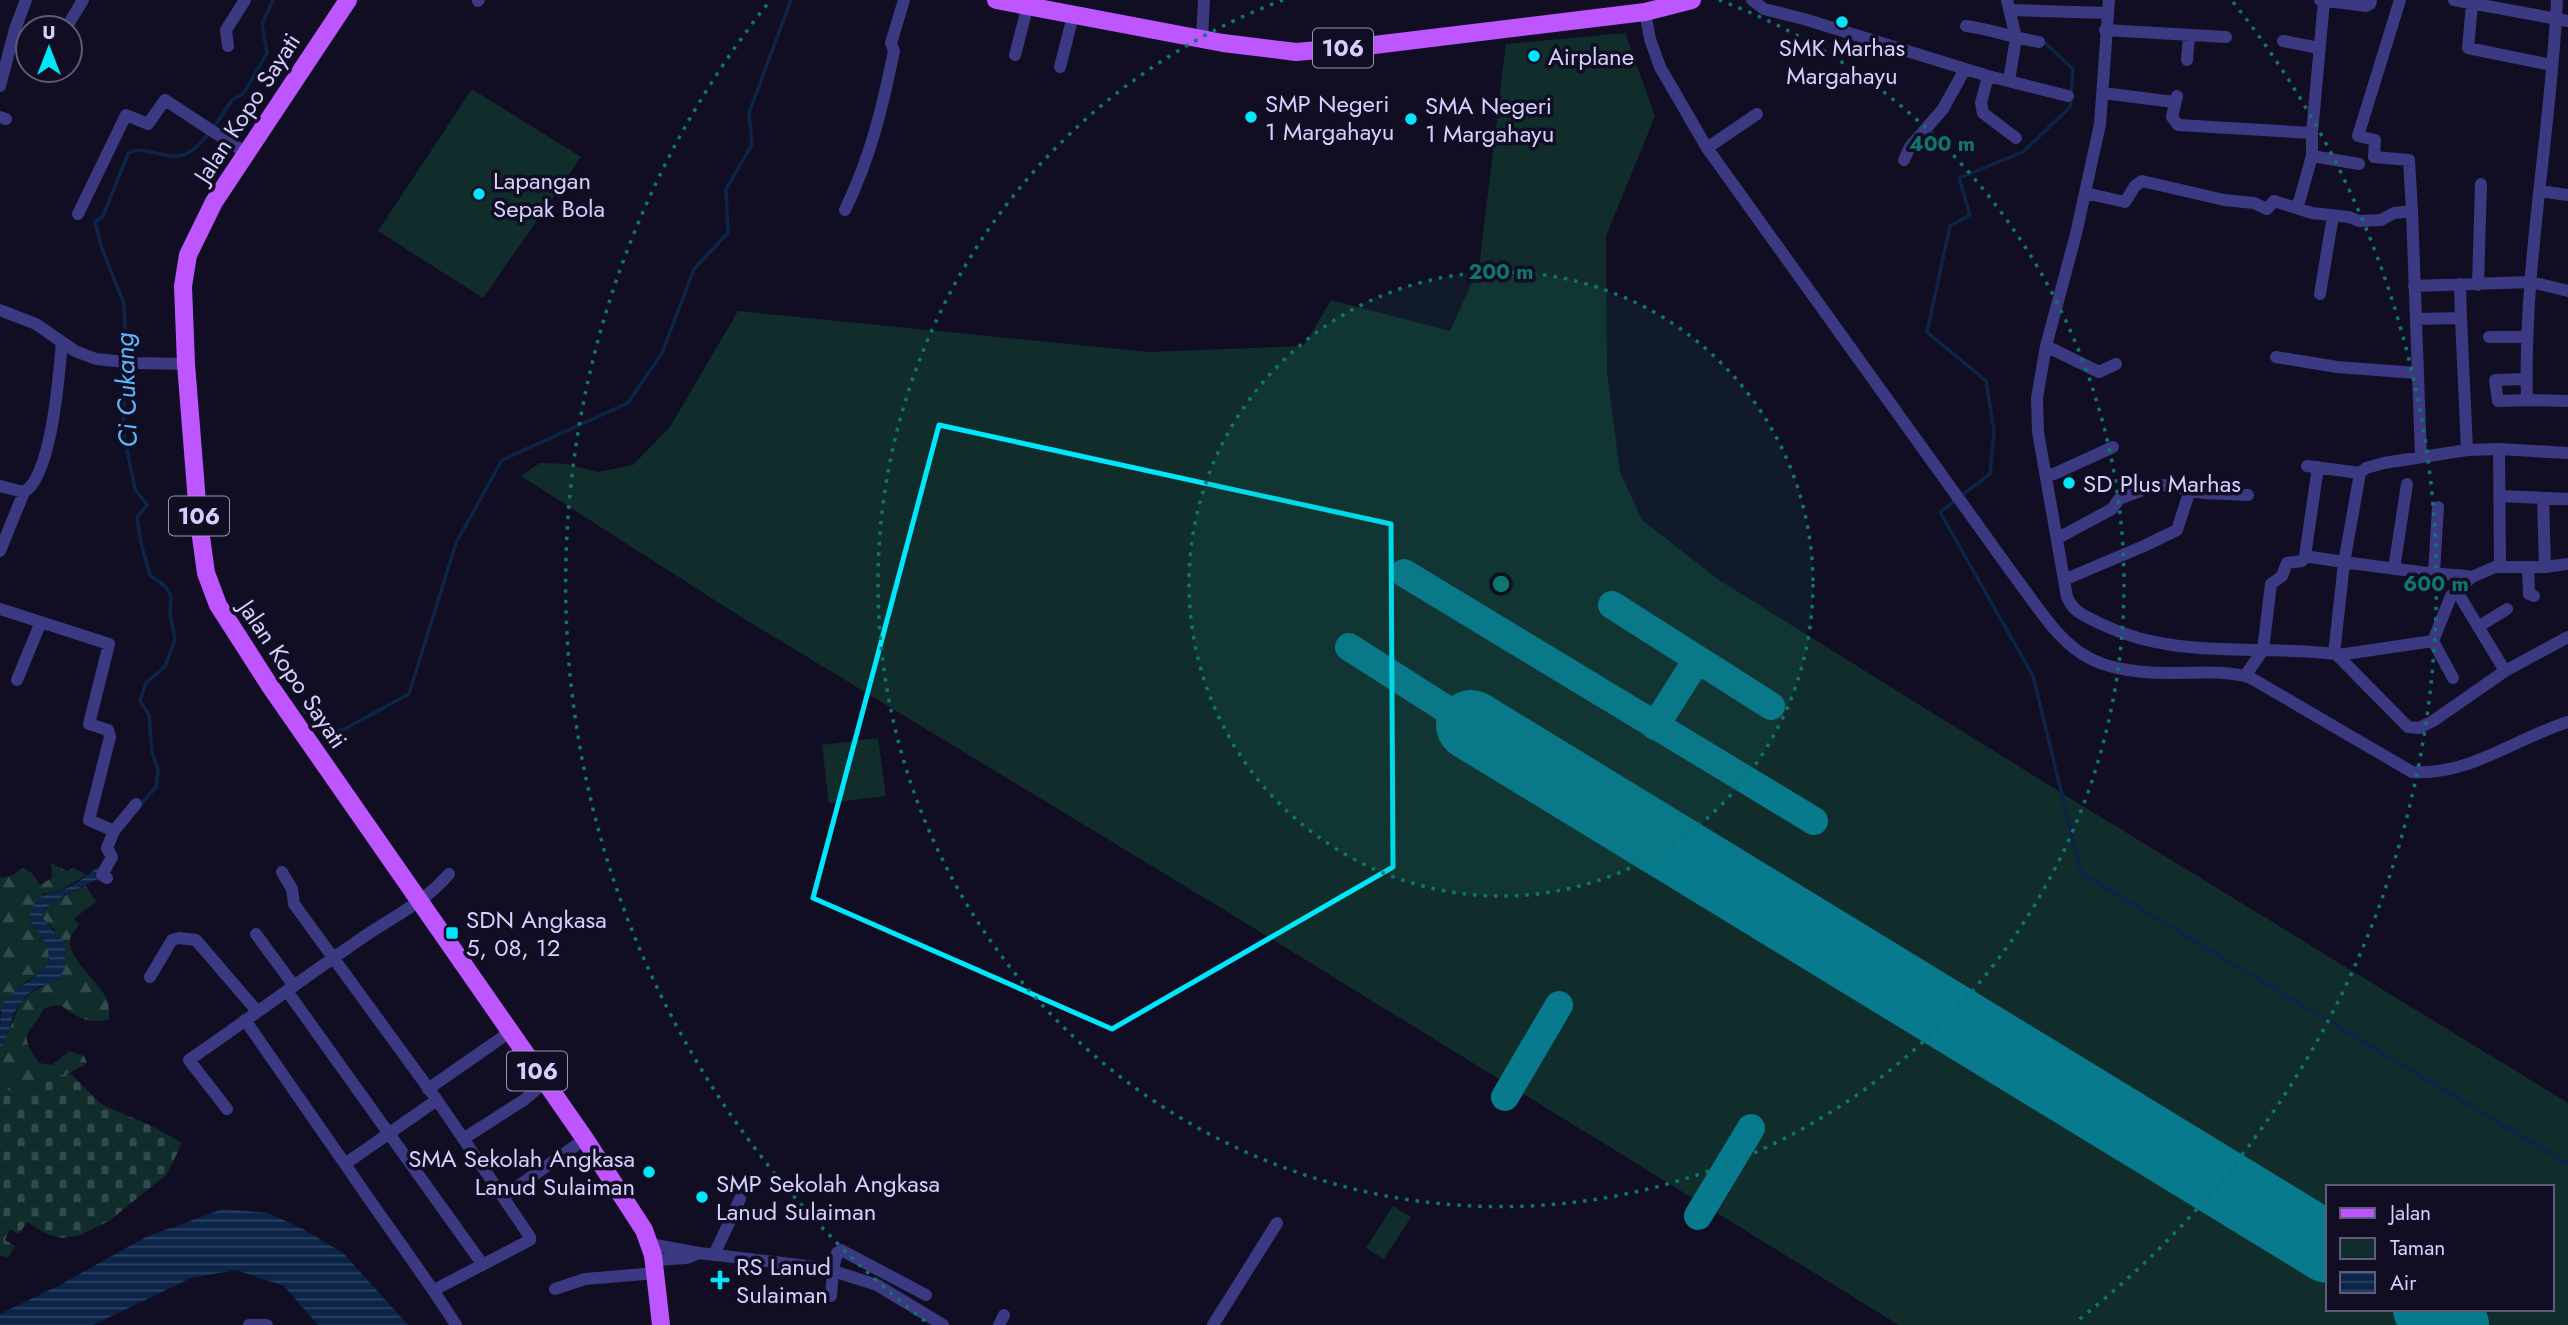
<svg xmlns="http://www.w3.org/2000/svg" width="2568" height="1325" viewBox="0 0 2568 1325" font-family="Jost,sans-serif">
<defs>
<pattern id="forest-firs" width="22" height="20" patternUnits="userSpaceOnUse" patternTransform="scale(1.75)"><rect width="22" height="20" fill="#112d2b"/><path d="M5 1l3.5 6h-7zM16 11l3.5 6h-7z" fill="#334a4b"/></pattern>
<pattern id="cemetery-stones" width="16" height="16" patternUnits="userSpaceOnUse" patternTransform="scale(1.75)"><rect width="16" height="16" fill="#112d2b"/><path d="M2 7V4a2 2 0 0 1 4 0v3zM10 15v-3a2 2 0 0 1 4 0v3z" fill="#334a4b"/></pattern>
<pattern id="water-rules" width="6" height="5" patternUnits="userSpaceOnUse" patternTransform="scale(1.75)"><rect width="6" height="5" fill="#0c2448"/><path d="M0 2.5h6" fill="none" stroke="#2e4363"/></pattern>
</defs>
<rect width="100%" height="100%" fill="#110e23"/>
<path fill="#112d2b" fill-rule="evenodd" d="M1625,33l30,83 -49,120 1,137 13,99 22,48 77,60 336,209 513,314v222h-669l-673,-414 -488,-296 -217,-139 19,-13 27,1 31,8 35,-7 37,-38 68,-116 411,41 155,-6 27,-46 119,31 29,-64 27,-223zM2328,1187h224v122h-224z
M472,89l109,68 -98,141 -105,-67z
M878,738l8,58 -57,7 -7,-58z
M1393,1206l18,11 -27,42 -18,-11z"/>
<path fill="url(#forest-firs)" d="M51,863l16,8 7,-3 12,7 -25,15 -18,4 -13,28c11,15 31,35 9,51 -4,4 -10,6 -14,9 -10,7 -17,20 -25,29v-133l13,-3 9,-7 10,5 8,12 12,-7z
M86,886l10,16 -22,16 5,7c-3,4 -8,9 -9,14 -3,20 32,45 38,63 1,5 1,11 1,17 -21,7 -32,-3 -49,-14l-16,3c-14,28 -28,22 -5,55l13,2 17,-14 15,5 3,7 -17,10 -22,5 -29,21 -19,-16c0,-10 0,-24 0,-34 0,-1 5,-8 5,-9 15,-35 14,-46 53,-60l-3,-50 -12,-11 -1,-6 15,-14z"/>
<path fill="url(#cemetery-stones)" d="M70,1073l31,31 55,24 26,15 -15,31 -58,47 -28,14 -19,3 -15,-4 -20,-12 -8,12 -9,-5 -5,11 10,6 -7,12 -7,-3 -1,2v-174l19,15 29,-20z"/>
<path fill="url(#water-rules)" d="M102,864l-4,15 -41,20 -15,13 1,7 22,25v24l-7,12 -20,7 -10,7 -14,19 -9,29 -5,6c0,-12 0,-27 1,-39 7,-24 50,-32 48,-54 -2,-17 -15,-24 -20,-38 12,-32 19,-18 44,-32 10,-6 19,-14 29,-21z
M223,1209l45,4 35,16 40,24 65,72h-90l-34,-39 -48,-16 -45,8 -98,47h-93v-11l58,-28 88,-49z"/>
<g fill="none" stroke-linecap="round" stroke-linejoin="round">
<path stroke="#0c2448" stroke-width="3.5" d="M2044,42l29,27 -3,38 -47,45 -64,26 11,37 -20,11 -23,106 59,49 8,50 -4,43 -50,38 93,164 48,197 487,291
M214,127l18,-27 12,-7 23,-40 -5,-29 11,-24
M126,358l-2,-54 -23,-58 -6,-24 8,-6 25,-62c15,-11 38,7 56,1 10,-4 19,-14 25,-22
M125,366l-2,64 12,59 12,16 -10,12 4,26 9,32 16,12 5,10 -1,17 5,26 -10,26 -19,17 -6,18 9,14 3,37 6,18 -2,17 -17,20
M303,711l38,20 68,-37 47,-151 46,-83 126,-57 34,-50 32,-84 34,-36 -2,-44 26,-44 -3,-32 42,-113"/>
<path stroke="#087a8e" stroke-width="28" d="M1404,573l410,248
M1612,605l159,101
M1349,647l122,78
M1655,726l42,-66
M1505,1097l54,-92
M1698,1216l53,-88"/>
<path stroke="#087a8e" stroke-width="70" d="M1471,725l857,523
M2428,1309l26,16"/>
<path stroke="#3a3982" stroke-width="12" d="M1752,0l12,9 40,10 184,57
M2007,0l9,38 -7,43
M2109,0l-9,124 -24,110 -30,112 -9,52 1,34 29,165c6,15 18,19 32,26 77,38 155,21 237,31l72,73 11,1 14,-7 72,-50 63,-34
M2320,0l46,6 4,-2 1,-4
M2454,0l114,21
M2557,0c-6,134 -34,266 -30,400l41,1
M478,1l1,-1
M2472,4l-4,44 83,17
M2010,10l97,3
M1645,12l5,27 10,28 47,81 303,422c53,71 64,103 161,103 26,0 56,-3 80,5l161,94c57,4 104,-34 156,-50
M1966,26c25,3 47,12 73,16
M66,28l17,-28
M2105,30l121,7
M1202,38l2,-38
M2283,41l36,7
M228,46l-2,-16 19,-30
M1015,55l14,-54
M2187,60l2,-24
M1060,67l13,-51
M0,86l15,-57 11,-29
M2103,93l71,9
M2177,96l-5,21 6,8 134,8
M0,117l6,2
M2016,138l-33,-25 -2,-10 7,-27 80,20
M1707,148l50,-34
M2312,156l47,8
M1904,160l6,-13 33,-38 22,-40
M2539,191l29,4
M2085,193l40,9 10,-16 7,-5 82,19 30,3 13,6 7,-8 38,12 37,4 10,4 22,-1 13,-7 18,-2 -3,-51 -35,-3 1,-17 -17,-4 42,-136
M2299,202l13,-46v-23l12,-132
M845,210c26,-54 37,-101 49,-159l-3,-8 13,-43
M2412,211l9,246
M78,214l48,-99 22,9 17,-24 81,53
M2460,284l1,34
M2478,285l3,-101
M2414,286l117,-4 37,9
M2320,294l13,-78
M0,310l36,14 39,27 21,8 40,4 50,1
M2416,319l45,-1 6,132
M2489,337h38
M2046,346l53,26 17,-8
M2276,357l61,10 80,6
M2526,379l-31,1 3,21 29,-1
M2499,449l1,118
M2307,466l53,7
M2047,474h7l59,-27
M0,486l24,6c28,-16 35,-118 38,-150
M2499,496l69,3
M2543,498l2,69
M2058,538l54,-29 7,-10 35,-13 13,-1 36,8 45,2
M0,551l24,-59
M2305,556c41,7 83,12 124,17 14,2 28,1 43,4
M2528,568l1,26 5,2
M2394,569l13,-85
M2434,574l4,-67
M2066,579l78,-33 33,-16 13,-40
M2456,590l49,81
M0,609l109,35 -20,80 19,6 2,7 -21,83 25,11
M2478,627l29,-18
M2433,641l20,37
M2334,654l10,-91 16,-90 6,-5 18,-5 83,-13 32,-1 69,4
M2338,655l95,-14 18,-45 21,-19 23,-10h50l23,-3
M2245,676l18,-26 8,-66 11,-8 5,-13 15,-2 3,-5 13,-89
M17,680l24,-58
M282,872l10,17 2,15 143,196 93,137v3l-96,50
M107,878l-5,-3 10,-18 -5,-9 7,-17 22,-27
M256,934l38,52
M150,977l22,-37 7,-2 17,2 61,71
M287,991l196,274
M245,1020l100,144 92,-64
M428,1089l82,-57
M227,1109l-38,-49c58,-40 115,-82 173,-122 31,-21 63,-36 87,-64
M463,1139l61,-39 21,-18
M345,1164c36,54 76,106 111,161
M503,1197l82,-58
M650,1244l49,9 125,15 53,17 66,40
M714,1255l26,-56
M654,1260l33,-2 12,-5
M555,1289l30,-10 71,-6
M831,1296l2,-26 4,-17 4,-3 85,45
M249,1325h18
M999,1325l5,-10
M1213,1325l64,-102"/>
<path stroke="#bd56ff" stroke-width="18" d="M348,0l-134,202 -26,53 -5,31 3,78 12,151 8,58 12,32 52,81 315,453 59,91 9,25 8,70
M996,0l227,43 73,9 70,-6 279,-34 47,-12"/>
</g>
<path fill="none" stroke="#00e6fa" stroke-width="5" stroke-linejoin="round" d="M939,425l452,99 2,343 -281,162 -299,-131z"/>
<circle cx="1501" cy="584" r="312" fill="#0f766e" fill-opacity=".12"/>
<g fill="none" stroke="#0f766e" stroke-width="3.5" stroke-dasharray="3.5 7">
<circle cx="1501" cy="584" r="312"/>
<path d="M1719 0A623 623 0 1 1 1283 0"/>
<path d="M925 1321A935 935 0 0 1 769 2M2233 2A935 935 0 0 1 2077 1321"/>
</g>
<g fill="#00e6fa" stroke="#110e23" stroke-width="2.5">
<circle cx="1842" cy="22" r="7"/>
<circle cx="1534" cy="56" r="7"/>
<circle cx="1251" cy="117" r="7"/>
<circle cx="1411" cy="119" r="7"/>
<circle cx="479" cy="194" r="7"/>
<circle cx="2069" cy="483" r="7"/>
<rect x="445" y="926" width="14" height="14" rx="3.5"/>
<circle cx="649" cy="1172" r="7"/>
<circle cx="702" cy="1197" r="7"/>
<path d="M716.5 1269.5h7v7h7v7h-7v7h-7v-7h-7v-7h7z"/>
</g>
<g text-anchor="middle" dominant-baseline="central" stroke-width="7" stroke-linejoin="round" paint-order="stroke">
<g fill="#110e23" stroke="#9a95bd" stroke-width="2">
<rect x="1313" y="28.5" width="60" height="39" rx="5"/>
<rect x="169" y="496.5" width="60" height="39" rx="5"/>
<rect x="507" y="1051.5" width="60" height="39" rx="5"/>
</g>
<g font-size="23" font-weight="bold" fill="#d4cfff">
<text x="1343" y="48">106</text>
<text x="199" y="516">106</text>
<text x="537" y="1071">106</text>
</g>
<g font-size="24" fill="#d4cfff" stroke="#110e23" text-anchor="start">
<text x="1842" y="47" text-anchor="middle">SMK Marhas<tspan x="1842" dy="28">Margahayu</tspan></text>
<text x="1548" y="56">Airplane</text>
<text x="1265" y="103">SMP Negeri<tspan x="1265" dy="28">1 Margahayu</tspan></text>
<text x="1425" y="105">SMA Negeri<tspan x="1425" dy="28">1 Margahayu</tspan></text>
<text x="493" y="180">Lapangan<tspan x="493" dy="28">Sepak Bola</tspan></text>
<text x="2083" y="483">SD Plus Marhas</text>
<text x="466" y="919">SDN Angkasa<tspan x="466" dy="28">5, 08, 12</tspan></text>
<text x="635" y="1158" text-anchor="end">SMA Sekolah Angkasa<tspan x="635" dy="28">Lanud Sulaiman</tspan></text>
<text x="716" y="1183">SMP Sekolah Angkasa<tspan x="716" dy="28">Lanud Sulaiman</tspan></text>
<text x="736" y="1266">RS Lanud<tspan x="736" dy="28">Sulaiman</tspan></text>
</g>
<g font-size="24" fill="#d4cfff" stroke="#110e23">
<text transform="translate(247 108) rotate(-57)">Jalan Kopo Sayati</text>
<text transform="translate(293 674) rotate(56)">Jalan Kopo Sayati</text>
</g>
<g font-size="26" font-style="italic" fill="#5db7ff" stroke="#110e23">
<text transform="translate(126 390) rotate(-92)">Ci Cukang</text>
</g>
</g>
<circle cx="1501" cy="584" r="10" fill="#0f766e" stroke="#110e23" stroke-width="3.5"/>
<g font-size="21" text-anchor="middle" font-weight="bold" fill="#0f766e" stroke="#110e23" stroke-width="7" stroke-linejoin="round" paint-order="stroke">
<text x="1942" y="151">400 m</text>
<text x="1501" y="279">200 m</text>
<text x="2436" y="591">600 m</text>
</g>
<rect x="2326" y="1185" width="228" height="126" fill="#110e23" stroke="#5f5b7b" stroke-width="2"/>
<rect x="2340" y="1208" width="35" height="10" fill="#bd56ff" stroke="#5f5b7b" stroke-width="2"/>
<text x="2390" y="1220" font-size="21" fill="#d4cfff">Jalan</text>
<rect x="2340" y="1238" width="35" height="21" fill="#112d2b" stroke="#5f5b7b" stroke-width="2"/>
<text x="2390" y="1255" font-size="21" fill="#d4cfff">Taman</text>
<rect x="2340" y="1272" width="35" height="21" fill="url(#water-rules)" stroke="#5f5b7b" stroke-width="2"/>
<text x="2390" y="1290" font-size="21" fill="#d4cfff">Air</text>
<g transform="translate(49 49)"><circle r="33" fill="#110e23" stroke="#5f5b7b" stroke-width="2"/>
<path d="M0-5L12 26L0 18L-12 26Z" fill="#00e6fa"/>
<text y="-10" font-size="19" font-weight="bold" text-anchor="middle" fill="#d4cfff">U</text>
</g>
</svg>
